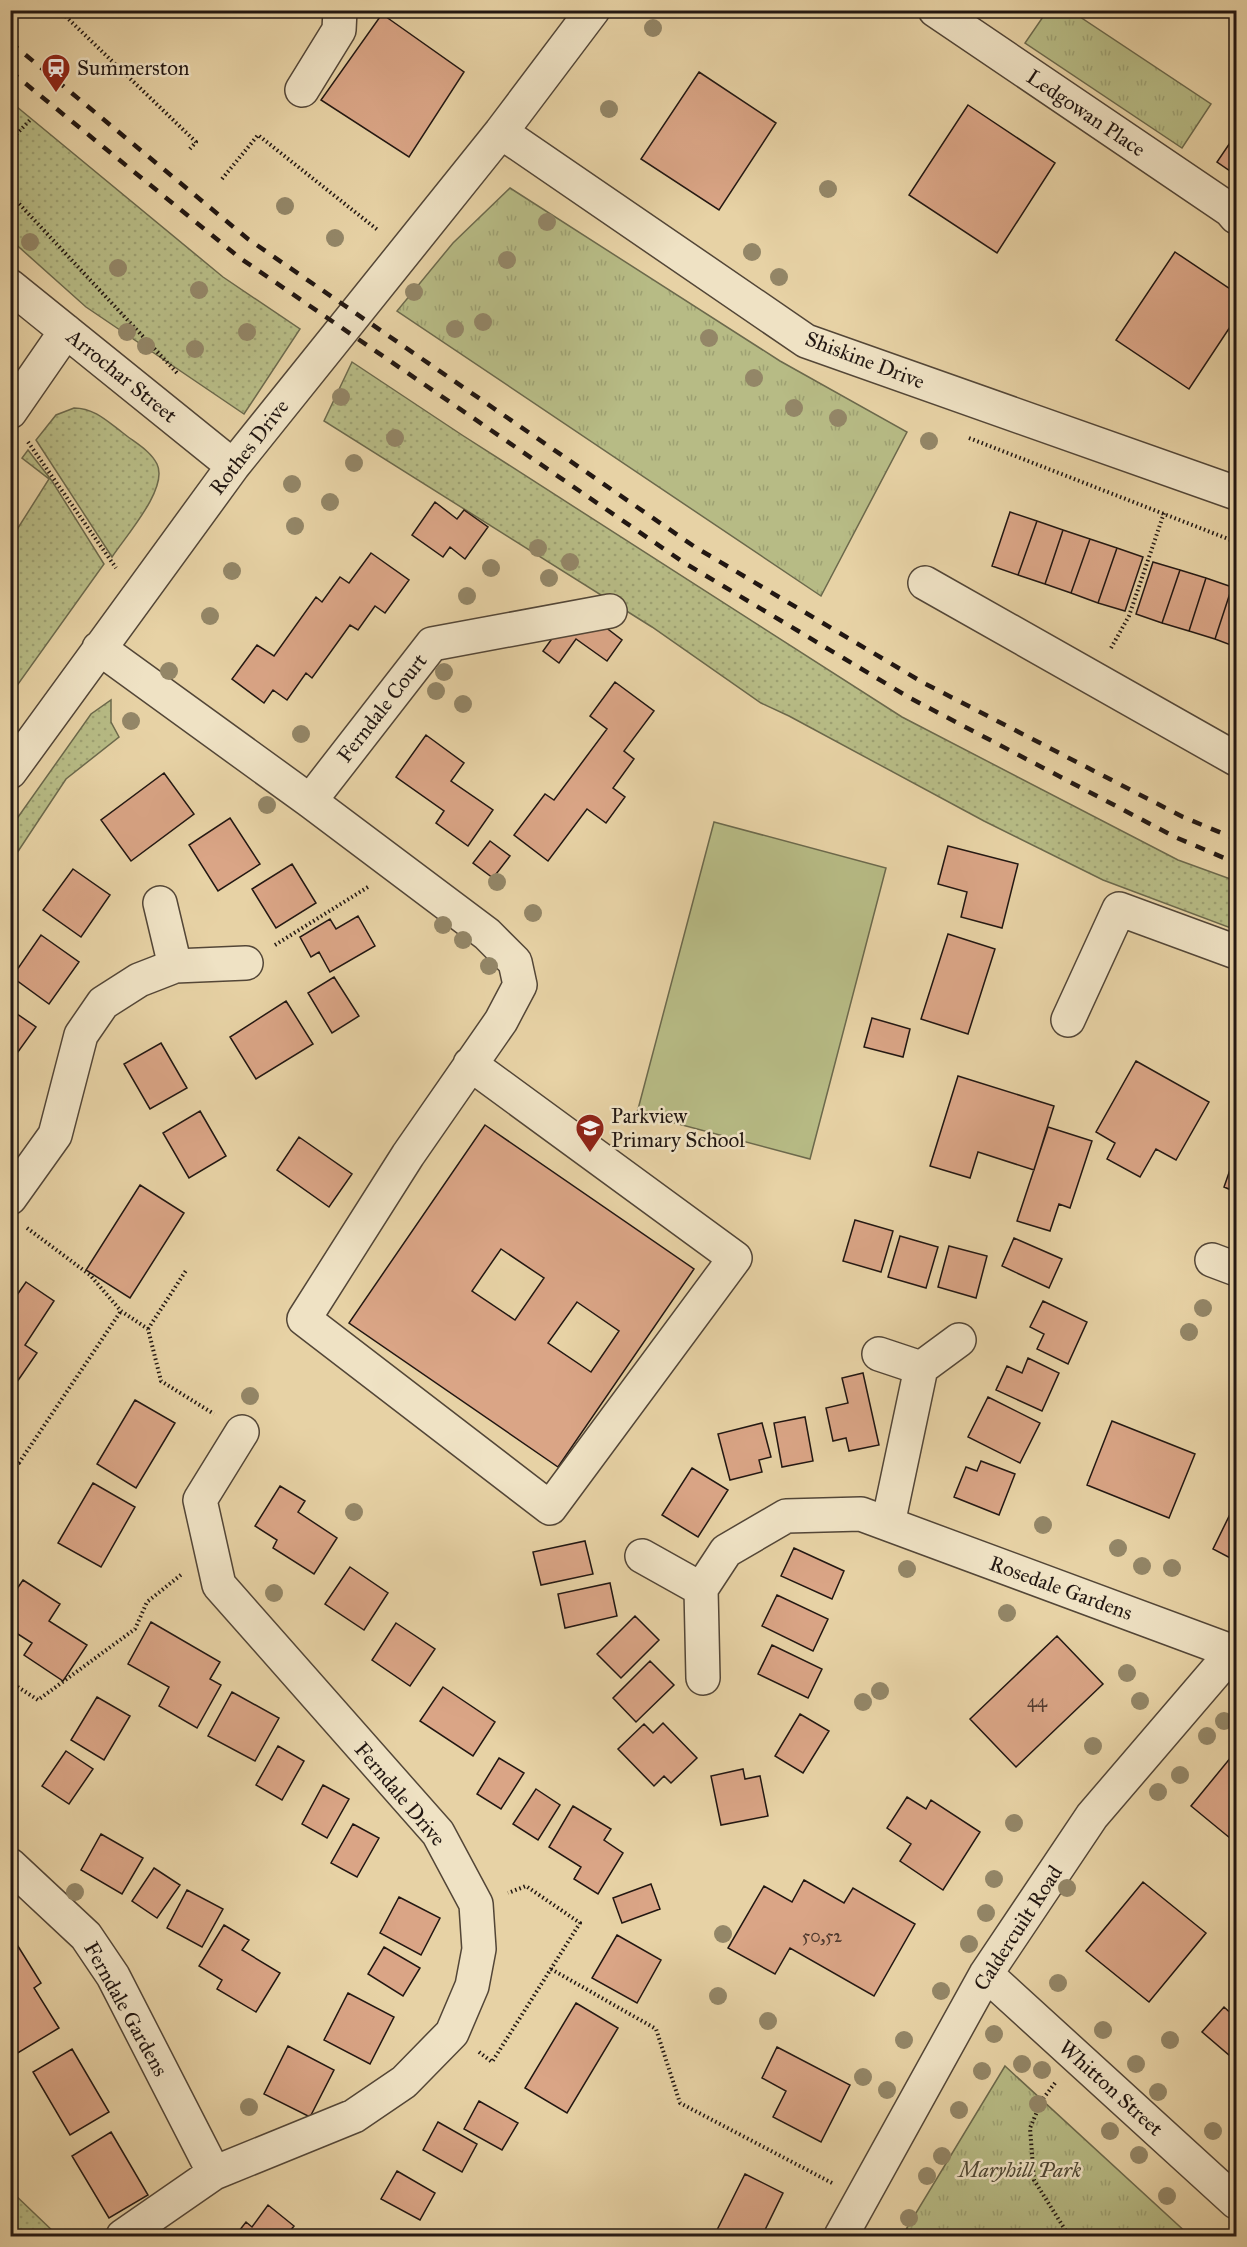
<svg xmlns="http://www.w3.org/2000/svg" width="1247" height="2247" viewBox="0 0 1247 2247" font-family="'IM FELL Great Primer',serif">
<defs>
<pattern id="grass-dots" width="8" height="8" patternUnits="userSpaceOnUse" patternTransform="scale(1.5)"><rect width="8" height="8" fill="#b7bb85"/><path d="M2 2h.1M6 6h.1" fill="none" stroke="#9da072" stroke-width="1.8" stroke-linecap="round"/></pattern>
<pattern id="park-tufts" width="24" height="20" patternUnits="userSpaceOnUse" patternTransform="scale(1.5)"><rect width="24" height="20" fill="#b7bb85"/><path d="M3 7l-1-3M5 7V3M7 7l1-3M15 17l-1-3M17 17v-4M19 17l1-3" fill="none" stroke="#9da072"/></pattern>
</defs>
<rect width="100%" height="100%" fill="#e7d2a5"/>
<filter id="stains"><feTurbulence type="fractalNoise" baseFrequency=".00333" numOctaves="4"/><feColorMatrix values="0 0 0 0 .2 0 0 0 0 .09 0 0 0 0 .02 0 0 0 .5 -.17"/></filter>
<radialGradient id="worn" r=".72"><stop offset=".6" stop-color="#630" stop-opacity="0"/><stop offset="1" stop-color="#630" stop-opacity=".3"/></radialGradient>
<path fill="url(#grass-dots)" stroke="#6c694c" stroke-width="1.5" d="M11,102l212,175 77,52 -56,85 -158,-107 -75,-67z
M352,362l110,73 440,282 276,143 58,21v49l-133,-50 -119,-59 -195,-105 -28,-13 -109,-76 -328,-206z
M74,408c20,0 33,13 49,25 11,9 27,17 34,31 12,24 -32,73 -45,93l-76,-117 20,-25z
M28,450l24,31 52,83 -93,130v-155l38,-60 -27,-21z
M111,700v22l8,15 -53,42 -55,83v-35l80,-113z
M11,2191l47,45h-47z"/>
<path fill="url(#park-tufts)" stroke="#6c694c" stroke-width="1.5" d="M1047,11h24l140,93 -29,44 -157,-105z
M510,188l270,173 127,71 -86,164 -424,-285 56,-68z
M1005,2066l185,170h-288z"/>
<path fill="#b7bb85" stroke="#6c694c" stroke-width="1.5" d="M714,822l172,46 -76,291 -173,-46z"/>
<path fill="#daa586" stroke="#221712" stroke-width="1.5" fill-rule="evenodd" d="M382,14l82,58 -55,85 -88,-57z
M699,72l77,51 -57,87 -78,-51z
M968,105l87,58 -58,90 -88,-58z
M1236,134v41l-19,-13z
M1175,252l61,41v25l-47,71 -73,-49z
M435,502l22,17 7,-9 24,17 -23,32 -15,-12 -7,10 -31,-22z
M1010,512l27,9 -19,54 -26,-9z
M1037,521l26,9 -18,54 -27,-9z
M1063,530l27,9 -19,54 -26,-9z
M1090,539l27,9 -19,55 -27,-10z
M1117,548l26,9 -18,54 -27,-8z
M371,553l38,27 -24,33 -10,-7 -17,24 -8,-5 -38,53 -6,-5 -19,27 -14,-10 -9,13 -32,-24 25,-34 17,11 42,-59 6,5 18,-25 9,6z
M1153,562l27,8 -18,53 -26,-9z
M1180,570l26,8 -17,53 -27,-8z
M1206,578l26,9 -17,52 -26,-8z
M1232,587l4,2v58l-21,-8z
M596,620l26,20 -15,21 -31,-22 -17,24 -16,-12 16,-22z
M615,682l39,29 -30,40 10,8 -21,29 12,9 -19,26 -19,-14 -39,52 -34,-26 31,-41 9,6 53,-71 -17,-13z
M426,735l38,28 -13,18 42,29 -25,36 -32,-23 8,-12 -48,-34z
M164,773l30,41 -63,47 -30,-41z
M230,818l30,46 -42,27 -29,-46z
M490,841l20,15 -17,22 -20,-15z
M948,846l70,18 -16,64 -41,-11 6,-25 -29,-8z
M292,864l24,39 -40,25 -24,-39z
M73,869l37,26 -29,42 -38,-27z
M358,916l17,30 -45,26 -11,-20 -8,5 -11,-20 30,-18 6,10z
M948,934l47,15 -27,85 -47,-15z
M41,935l38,27 -30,42 -37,-27z
M334,977l25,39 -27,17 -24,-40z
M286,1001l27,43 -57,35 -26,-42z
M10,1009l26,18 -26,36z
M872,1018l38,11 -7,28 -39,-10z
M161,1043l26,45 -37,21 -26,-45z
M1136,1061l73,41 -33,58 -20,-11 -16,28 -33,-18 8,-16 -19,-11z
M958,1076l96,30 -20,64 -56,-18 -8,26 -40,-12z
M200,1111l26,45 -37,22 -26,-45z
M485,1125l209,144 -136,198 -209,-144zM501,1249l43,29 -29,42 -43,-29zM577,1302l42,29 -28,41 -43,-29z
M1048,1127l44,14 -22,67 -11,-4 -9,27 -33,-10z
M299,1137l53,37 -23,33 -52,-37z
M1231,1167l5,2v23l-12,-5z
M140,1185l44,28 -54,85 -44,-28z
M855,1220l38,11 -12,41 -38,-11z
M900,1236l38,11 -12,41 -38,-11z
M1014,1238l48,21 -13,29 -47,-22z
M949,1246l38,10 -11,42 -38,-11z
M26,1282l28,19 -29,44 12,8 -27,39v-87z
M1043,1301l44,21 -19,42 -31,-15 7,-15 -14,-7z
M1028,1358l31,15 -17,38 -46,-21 11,-24 15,7z
M863,1373l16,72 -30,6 -3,-13 -13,3 -7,-33 22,-5 -6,-25z
M988,1397l52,26 -20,40 -52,-26z
M135,1400l40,23 -39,65 -39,-24z
M805,1417l8,44 -31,6 -8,-44z
M1112,1421l83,33 -26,64 -82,-33z
M762,1423l9,34 -12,3 3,12 -32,8 -12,-46z
M981,1461l34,13 -16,41 -45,-18 12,-30 11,4z
M692,1468l36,22 -30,47 -36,-22z
M93,1483l42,24 -34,60 -43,-24z
M280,1486l25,15 -7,11 39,26 -23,36 -41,-26 4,-8 -22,-14z
M1236,1502v59l-23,-12z
M585,1541l8,33 -52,11 -8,-33z
M794,1548l50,23 -12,28 -51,-23z
M350,1567l38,26 -24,37 -39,-26z
M23,1580l37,24 -11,17 38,24 -24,36 -39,-26 8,-12 -22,-14v-30z
M610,1583l7,33 -52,12 -7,-34z
M777,1595l51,24 -15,32 -51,-25z
M635,1616l24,24 -38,38 -24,-24z
M151,1622l69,40 -10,17 11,6 -24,43 -38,-22 10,-19 -41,-23z
M396,1623l39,26 -25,37 -38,-26z
M1057,1636l46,48 -87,83 -46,-48z
M772,1645l50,24 -14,29 -50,-24z
M650,1661l24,24 -38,37 -23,-24z
M443,1687l52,35 -22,34 -53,-35z
M232,1692l47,26 -24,43 -47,-25z
M97,1697l33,19 -26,44 -33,-20z
M800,1714l29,17 -26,42 -28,-17z
M663,1723l34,35 -26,25 -7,-7 -10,10 -36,-37 26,-25 9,9z
M278,1746l26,15 -22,39 -26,-15z
M66,1751l27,18 -24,35 -27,-18z
M1236,1751v92l-45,-37z
M499,1758l25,15 -23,36 -24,-15z
M743,1769l2,10 15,-3 8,40 -47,9 -10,-49z
M323,1785l26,14 -22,39 -25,-14z
M536,1789l24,16 -22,35 -25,-16z
M907,1797l19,12 5,-9 49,32 -37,58 -43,-29 11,-17 -24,-16z
M573,1806l38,23 -7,11 19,13 -25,41 -24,-15 7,-12 -32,-20z
M353,1824l26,14 -22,39 -26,-14z
M101,1834l42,24 -21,36 -41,-24z
M154,1868l26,17 -23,33 -25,-17z
M804,1880l40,23 9,-15 62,36 -41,72 -84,-48 -15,26 -47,-26 36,-62 28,16z
M1143,1882l63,51 -57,69 -63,-51z
M651,1884l9,25 -38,14 -9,-25z
M187,1890l36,19 -21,38 -35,-19z
M399,1897l41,21 -19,37 -41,-22z
M224,1925l25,15 -7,10 38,23 -24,39 -39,-23 5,-9 -23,-14z
M617,1935l44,25 -24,43 -45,-25z
M16,1943l25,40 -7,5 25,40 -43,26 -6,-10v-98z
M384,1947l36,21 -17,28 -35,-22z
M348,1993l46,24 -24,47 -46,-24z
M576,2003l42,25 -51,85 -42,-25z
M1224,2007l12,11v43l-34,-29z
M288,2046l46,24 -24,47 -46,-23z
M777,2047l73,38 -29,57 -48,-25 13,-26 -24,-13z
M72,2049l37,63 -39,23 -37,-63z
M479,2101l39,22 -16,27 -38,-21z
M438,2122l39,22 -15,28 -39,-22z
M111,2132l37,63 -39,23 -37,-62z
M397,2171l38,22 -15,27 -39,-21z
M745,2174l38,19 -21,43h-48z
M268,2205l26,21 -8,10h-51l11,-14 6,5z"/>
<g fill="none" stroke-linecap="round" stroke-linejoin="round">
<g stroke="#534637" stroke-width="36">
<path id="minor" d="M935,10l295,200 6,7
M302,90l37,-60 1,-20
M501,132l305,209 430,152
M10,286l223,180
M10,412l56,-81
M925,583l311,176
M99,648l211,153 177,133 28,28 5,23 -19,36 -93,134 -104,164 246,189 185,-250 -265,-194
M10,772l223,-306 268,-334 92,-122
M310,801l122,-157 178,-33
M160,903l15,63
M1068,1020l51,-111 117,43
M10,1198l45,-63 26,-100 22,-32 36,-23 36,-14 71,-3
M1212,1260l24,9
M879,1354l42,14
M888,1524l33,-156 38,-28
M642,1556l59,33
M703,1678l-2,-89 25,-38 60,-35 75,-2 375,139
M10,1865l76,71 27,40 101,197
M986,1974l250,228
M123,2236l91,-63 140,-57 50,-34 48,-49 20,-47 7,-37 -3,-45 -38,-71 -219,-248 -19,-85 42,-68
M841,2236l145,-262 106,-158 144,-168"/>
</g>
<path stroke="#221712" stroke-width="4" stroke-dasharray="1.5 3" stroke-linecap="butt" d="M59,10l137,132 -8,9
M10,141l21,-22
M222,179l36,-44 121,96
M10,194l167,179
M969,438l267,104
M28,442l88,126
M1111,648l18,-32 35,-103
M275,945l93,-58
M27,1228l63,47 31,36 27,18 13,52 53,33
M148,1329l39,-60
M10,1465l9,-2 102,-152
M10,1682l28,18 97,-71 12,-27 35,-28
M551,1969l105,60 24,74 152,80
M479,2052l13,10 88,-139 -54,-37 -18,7
M1055,2083l-13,17 -12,28 4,52 35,56"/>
<use href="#minor" stroke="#efe2c4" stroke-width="33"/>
<path stroke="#221712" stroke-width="4.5" stroke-dasharray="10 10" stroke-linecap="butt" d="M10,42l238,197 447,308 227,135 261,135 53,22
M10,71l230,187 443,304 227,136 265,139 61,26"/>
</g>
<g fill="#938667">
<circle cx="653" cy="28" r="9"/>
<circle cx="609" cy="109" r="9"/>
<circle cx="828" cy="189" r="9"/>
<circle cx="285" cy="206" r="9"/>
<circle cx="547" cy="222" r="9"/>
<circle cx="335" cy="238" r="9"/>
<circle cx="30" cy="242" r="9"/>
<circle cx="752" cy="252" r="9"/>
<circle cx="507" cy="260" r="9"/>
<circle cx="118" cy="268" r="9"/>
<circle cx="779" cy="277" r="9"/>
<circle cx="199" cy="290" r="9"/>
<circle cx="414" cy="292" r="9"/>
<circle cx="483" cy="322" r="9"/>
<circle cx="455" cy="329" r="9"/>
<circle cx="127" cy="332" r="9"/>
<circle cx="247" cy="332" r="9"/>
<circle cx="709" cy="338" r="9"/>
<circle cx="146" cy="346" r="9"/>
<circle cx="195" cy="349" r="9"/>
<circle cx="754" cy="378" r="9"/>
<circle cx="341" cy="397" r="9"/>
<circle cx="794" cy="408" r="9"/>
<circle cx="838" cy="418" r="9"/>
<circle cx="395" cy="438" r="9"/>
<circle cx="929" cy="441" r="9"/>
<circle cx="354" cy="463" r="9"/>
<circle cx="292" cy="484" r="9"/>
<circle cx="330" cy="502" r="9"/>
<circle cx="295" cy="526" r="9"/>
<circle cx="538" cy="548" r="9"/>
<circle cx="570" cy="562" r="9"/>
<circle cx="491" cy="568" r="9"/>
<circle cx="232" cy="571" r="9"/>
<circle cx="549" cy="578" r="9"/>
<circle cx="467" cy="596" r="9"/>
<circle cx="210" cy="616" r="9"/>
<circle cx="169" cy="671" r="9"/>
<circle cx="444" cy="672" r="9"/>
<circle cx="436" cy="691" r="9"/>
<circle cx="463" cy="704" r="9"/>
<circle cx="131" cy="721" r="9"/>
<circle cx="301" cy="734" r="9"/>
<circle cx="267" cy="805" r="9"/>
<circle cx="497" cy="882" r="9"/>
<circle cx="533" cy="913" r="9"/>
<circle cx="443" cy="925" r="9"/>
<circle cx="463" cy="940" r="9"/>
<circle cx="489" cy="966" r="9"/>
<circle cx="1203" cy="1308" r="9"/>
<circle cx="1189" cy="1332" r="9"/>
<circle cx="250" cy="1396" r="9"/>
<circle cx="354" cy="1512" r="9"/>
<circle cx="1043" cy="1525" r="9"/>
<circle cx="1118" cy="1548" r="9"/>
<circle cx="1142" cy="1566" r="9"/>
<circle cx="1172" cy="1568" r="9"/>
<circle cx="907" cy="1569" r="9"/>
<circle cx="274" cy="1593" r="9"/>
<circle cx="1007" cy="1613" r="9"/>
<circle cx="1127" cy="1673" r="9"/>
<circle cx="880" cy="1691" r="9"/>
<circle cx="1140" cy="1701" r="9"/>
<circle cx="863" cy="1702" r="9"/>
<circle cx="1224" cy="1721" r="9"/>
<circle cx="1207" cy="1736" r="9"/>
<circle cx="1093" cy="1746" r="9"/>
<circle cx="1180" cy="1775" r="9"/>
<circle cx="1158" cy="1792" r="9"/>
<circle cx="1014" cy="1823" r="9"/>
<circle cx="994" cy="1879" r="9"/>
<circle cx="1067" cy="1888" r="9"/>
<circle cx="75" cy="1892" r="9"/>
<circle cx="986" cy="1913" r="9"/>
<circle cx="723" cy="1934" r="9"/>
<circle cx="969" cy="1944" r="9"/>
<circle cx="1058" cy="1983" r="9"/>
<circle cx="941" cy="1991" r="9"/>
<circle cx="718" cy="1996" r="9"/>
<circle cx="768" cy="2021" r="9"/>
<circle cx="1103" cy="2030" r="9"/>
<circle cx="994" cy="2034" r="9"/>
<circle cx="904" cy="2040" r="9"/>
<circle cx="1170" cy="2040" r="9"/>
<circle cx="1022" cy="2064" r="9"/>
<circle cx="1136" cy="2064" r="9"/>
<circle cx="1042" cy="2070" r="9"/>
<circle cx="982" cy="2071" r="9"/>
<circle cx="863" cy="2077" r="9"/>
<circle cx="887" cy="2090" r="9"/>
<circle cx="1158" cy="2092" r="9"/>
<circle cx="1038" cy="2104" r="9"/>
<circle cx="249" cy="2107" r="9"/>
<circle cx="959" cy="2110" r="9"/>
<circle cx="1110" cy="2131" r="9"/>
<circle cx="1213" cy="2131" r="9"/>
<circle cx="1139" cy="2155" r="9"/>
<circle cx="942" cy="2156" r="9"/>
<circle cx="927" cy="2176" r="9"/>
<circle cx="1167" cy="2196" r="9"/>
<circle cx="909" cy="2218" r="9"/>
</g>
<defs>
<g id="station-pin" transform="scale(1.5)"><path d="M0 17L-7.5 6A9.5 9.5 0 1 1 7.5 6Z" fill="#8f2418" stroke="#efe2c4"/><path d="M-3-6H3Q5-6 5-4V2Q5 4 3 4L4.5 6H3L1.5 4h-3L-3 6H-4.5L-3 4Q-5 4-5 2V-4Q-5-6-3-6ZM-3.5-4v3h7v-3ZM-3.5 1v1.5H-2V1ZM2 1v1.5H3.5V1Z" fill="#fff"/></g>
<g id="school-pin" transform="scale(1.5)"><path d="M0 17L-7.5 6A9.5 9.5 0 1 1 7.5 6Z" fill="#8f2418" stroke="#efe2c4"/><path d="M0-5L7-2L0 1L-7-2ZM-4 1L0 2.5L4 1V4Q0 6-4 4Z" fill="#fff"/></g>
</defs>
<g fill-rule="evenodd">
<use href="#station-pin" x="56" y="68"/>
<use href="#school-pin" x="590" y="1128"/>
</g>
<g text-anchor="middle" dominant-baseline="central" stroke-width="5" stroke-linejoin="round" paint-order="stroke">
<g font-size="18" fill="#503a2f">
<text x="1037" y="1701">44</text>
<text x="822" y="1936">50,52</text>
</g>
<g font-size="21" fill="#221712" stroke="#efe2c4" text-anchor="start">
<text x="77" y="68">Summerston</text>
<text x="611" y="1116">Parkview<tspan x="611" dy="24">Primary School</tspan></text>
</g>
<g font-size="21" fill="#221712" stroke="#efe2c4">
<text transform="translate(1086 113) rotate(34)">Ledgowan Place</text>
<text transform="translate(865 360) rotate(21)">Shiskine Drive</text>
<text transform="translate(122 376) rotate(39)">Arrochar Street</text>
<text transform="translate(249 447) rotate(-52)">Rothes Drive</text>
<text transform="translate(382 708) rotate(-52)">Ferndale Court</text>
<text transform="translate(1061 1588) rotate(20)">Rosedale Gardens</text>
<text transform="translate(400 1794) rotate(50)">Ferndale Drive</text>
<text transform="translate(1018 1928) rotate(-57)">Caldercuilt Road</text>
<text transform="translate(126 2009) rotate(61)">Ferndale Gardens</text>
<text transform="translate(1111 2088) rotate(42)">Whitton Street</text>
</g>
<g font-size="21" font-style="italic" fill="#4f4834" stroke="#efe2c4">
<text x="1020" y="2170">Maryhill Park</text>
</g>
</g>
<rect width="1247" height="2247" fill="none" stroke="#e7d2a5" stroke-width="36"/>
<rect x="12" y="12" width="1223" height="2223" fill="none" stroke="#221712" stroke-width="3"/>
<rect x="18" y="18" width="1211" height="2211" fill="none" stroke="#221712" stroke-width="1.5"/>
<rect width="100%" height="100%" filter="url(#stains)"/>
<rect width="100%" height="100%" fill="url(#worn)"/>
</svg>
